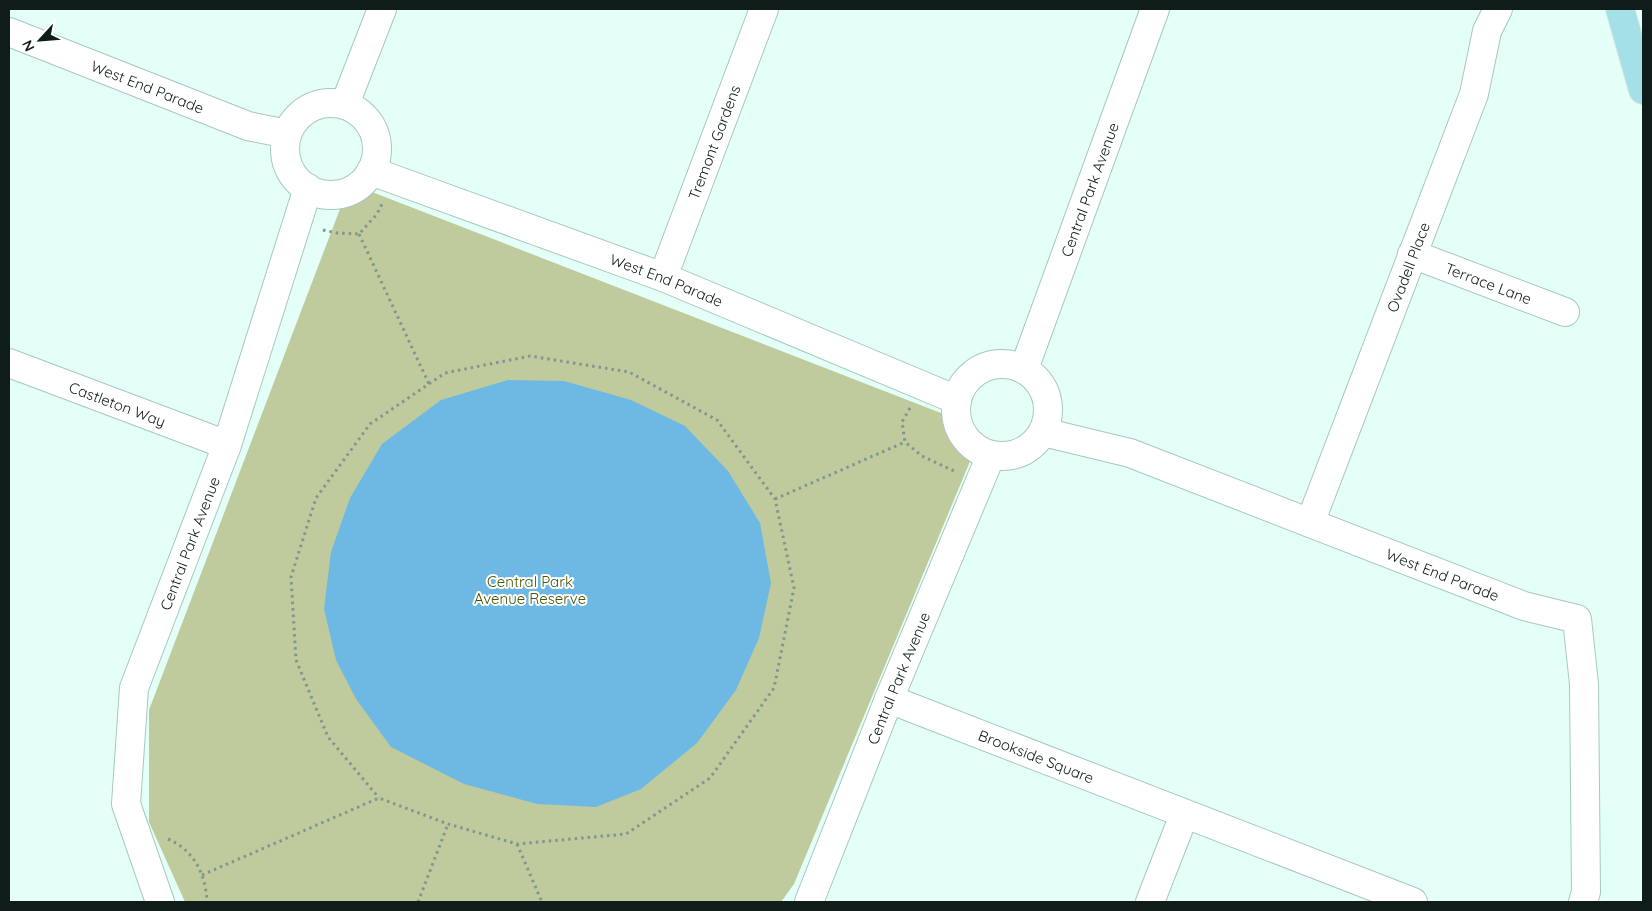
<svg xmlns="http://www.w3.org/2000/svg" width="1652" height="911" viewBox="0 0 1652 911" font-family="Quicksand,sans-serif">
<rect width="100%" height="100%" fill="#e3fff7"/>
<path fill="#bfcb9c" d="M372,192l574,223 25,44 -177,425 -13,18h-596l-36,-80v-112l191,-501z"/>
<path fill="#6db9e3" d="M508,380l56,1 67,19 54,26 43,45 32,52 11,60 -12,55 -23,52 -39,53 -56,46 -45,18 -59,-3 -73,-20 -73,-37 -35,-48 -20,-39 -12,-51 7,-57 19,-54 32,-54 59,-44z"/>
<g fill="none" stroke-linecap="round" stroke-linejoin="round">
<g stroke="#a7c8bf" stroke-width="30">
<g id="street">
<path id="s1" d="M9,32l239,94 39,8"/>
<circle cx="331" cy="149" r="46"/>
<path d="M345,104l37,-95"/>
<path id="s2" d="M371,171l292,106 294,123"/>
<path id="s3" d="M1412,254l153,58"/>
<path id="s4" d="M663,277l101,-268"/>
<path id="s5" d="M9,363l218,82"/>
<circle cx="1002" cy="410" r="46"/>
<path id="s6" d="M1024,369l131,-360"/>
<path id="s7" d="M1043,432l87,21 394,153 53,13 7,65 2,208 -3,10"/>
<path id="s8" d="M1310,523l164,-429 13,-63 11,-22"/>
<path id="s9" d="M889,699l524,203"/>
<path id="s10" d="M160,902l-34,-98 8,-116 93,-243 81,-257"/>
<path id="s11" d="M809,902l80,-203 102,-244"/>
<path d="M1150,902l34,-87"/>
</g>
</g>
<g stroke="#e2e4e3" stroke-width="30">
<path id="primary" d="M1620,9l23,81"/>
</g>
<path stroke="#819690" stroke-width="3" stroke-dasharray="2.5 4" stroke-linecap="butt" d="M323,230l14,3 22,1 18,-20 5,-10
M359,234l70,150
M910,408l-8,14 3,20 17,14 32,15
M775,499l130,-57
M168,839c26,11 38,36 39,63
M517,844l25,58
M202,875l177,-77 69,26 69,20 109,-10 84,-56 64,-90 20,-100 -19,-89 -58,-79 -88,-48 -99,-16 -85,17 -75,51 -54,74 -25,79 5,83 32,77 51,61
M418,902l30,-78"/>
<use href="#street" stroke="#fff" stroke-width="28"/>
<use href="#primary" stroke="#a3e0e8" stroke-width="28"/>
</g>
<g text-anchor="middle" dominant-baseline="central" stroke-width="4" stroke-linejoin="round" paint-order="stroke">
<g font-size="15" fill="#0f1c19" stroke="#fff">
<text stroke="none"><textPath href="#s1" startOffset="149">West End Parade</textPath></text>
<text stroke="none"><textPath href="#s4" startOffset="144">Tremont Gardens</textPath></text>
<text stroke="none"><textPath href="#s6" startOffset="191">Central Park Avenue</textPath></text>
<text stroke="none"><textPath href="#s8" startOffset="274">Ovadell Place</textPath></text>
<text stroke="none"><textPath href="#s2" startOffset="315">West End Parade</textPath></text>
<text stroke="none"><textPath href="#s3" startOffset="82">Terrace Lane</textPath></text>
<text stroke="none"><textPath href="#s5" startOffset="116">Castleton Way</textPath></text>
<text stroke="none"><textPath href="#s10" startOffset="375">Central Park Avenue</textPath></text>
<text stroke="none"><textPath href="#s7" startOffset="425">West End Parade</textPath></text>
<text stroke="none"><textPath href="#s11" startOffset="241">Central Park Avenue</textPath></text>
<text stroke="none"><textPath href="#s9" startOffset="158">Brookside Square</textPath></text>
</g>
<g font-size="15" fill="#495600" stroke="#fff">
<text x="530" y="581">Central Park<tspan x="530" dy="17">Avenue Reserve</tspan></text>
</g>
</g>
<rect width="1652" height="911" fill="none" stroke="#0f1c19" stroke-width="20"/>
<g transform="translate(40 40) rotate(244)" stroke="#ffffff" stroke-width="4" paint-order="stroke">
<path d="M0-4L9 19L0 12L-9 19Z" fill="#0f1c19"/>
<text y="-8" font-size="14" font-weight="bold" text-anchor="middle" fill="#0f1c19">N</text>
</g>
</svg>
